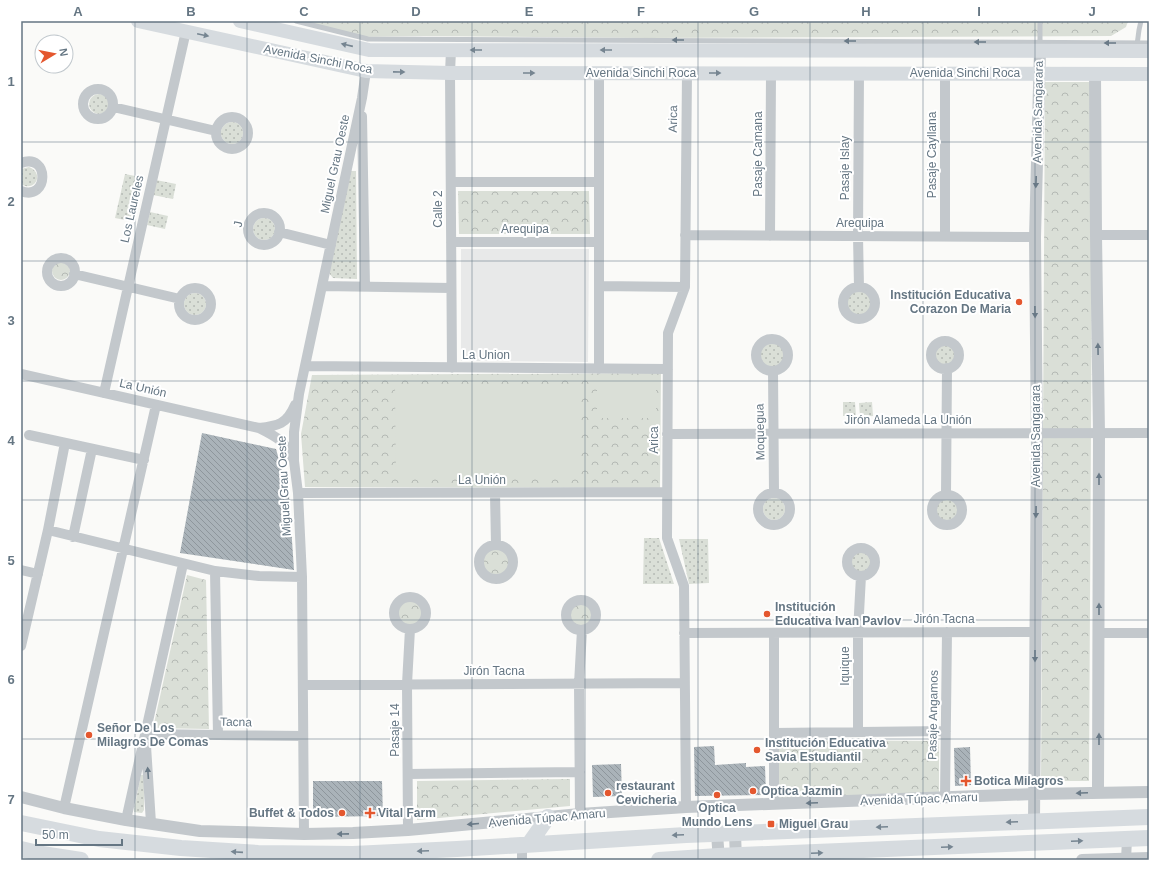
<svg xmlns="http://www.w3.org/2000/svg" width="1170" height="881" viewBox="0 0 1170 881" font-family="Helvetica,sans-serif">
<defs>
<pattern id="grass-dots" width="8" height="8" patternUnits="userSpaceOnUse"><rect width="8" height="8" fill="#dadfd7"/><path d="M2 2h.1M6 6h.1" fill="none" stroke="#b4b9b4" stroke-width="1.8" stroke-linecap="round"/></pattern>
<pattern id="park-crowns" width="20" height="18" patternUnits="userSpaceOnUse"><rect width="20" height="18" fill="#dadfd7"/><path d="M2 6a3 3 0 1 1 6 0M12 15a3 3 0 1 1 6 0" fill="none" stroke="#b4b9b4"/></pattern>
<pattern id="building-back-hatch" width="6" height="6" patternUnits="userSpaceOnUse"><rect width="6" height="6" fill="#aab3b9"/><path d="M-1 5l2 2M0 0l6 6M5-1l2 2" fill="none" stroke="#8e969c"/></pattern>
</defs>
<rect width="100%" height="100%" fill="#fafaf8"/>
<path fill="#e8e9e9" d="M461,249h128l-1,113 -127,-1z"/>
<path fill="url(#grass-dots)" d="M89 104a10 10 0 1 1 20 0a10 10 0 1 1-20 0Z
M221 133a11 11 0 1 1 22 0a11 11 0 1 1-22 0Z
M29,167c16,6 6,26 -8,17v-15z
M351,171h5l1,108 -24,-1 -4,-5z
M125,174l15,3 -10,44 -15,-3z
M156,180l20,4 -3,15 -20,-4z
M150,212l18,4 -3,13 -18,-4z
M253 229a11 11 0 1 1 22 0a11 11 0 1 1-22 0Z
M847 303a12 12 0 1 1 24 0a12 12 0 1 1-24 0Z
M184 304a11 11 0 1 1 22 0a11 11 0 1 1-22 0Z
M760 355a12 12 0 1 1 24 0a12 12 0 1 1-24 0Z
M935 355a11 11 0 1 1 22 0a11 11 0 1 1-22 0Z
M843,402h12l1,14h-13z
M872,402l1,14 -13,1 -1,-14z
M763 509a11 11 0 1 1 22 0a11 11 0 1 1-22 0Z
M936 510a11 11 0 1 1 22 0a11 11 0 1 1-22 0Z
M644,538h15l15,46h-31z
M679,539h29l1,44 -20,1z
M851 562a10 10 0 1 1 20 0a10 10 0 1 1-20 0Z
M141,775h3v35l-2,3 -8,-1v-3z"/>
<path fill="url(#park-crowns)" d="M295,21h833l-2,6 -15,9 -463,2 -224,-2 -62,1z
M1045,82h48l-4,699h-48z
M458,191h131l1,43h-131z
M52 271a9 9 0 1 1 18 0a9 9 0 1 1-18 0Z
M661,373l-1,115 -355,-1 -4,-53 11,-59z
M482 562a14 14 0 1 1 28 0a14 14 0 1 1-28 0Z
M187,575l19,5 3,149 -56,-1z
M397 613a13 13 0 1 1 26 0a13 13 0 1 1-26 0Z
M570 615a12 12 0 1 1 24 0a12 12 0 1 1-24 0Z
M779,740l160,1v55l-161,6z
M570,779v27l-153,14v-39z"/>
<path fill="#dadfd7" d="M597,378h59v40h-59z
M395,384h184v91h-183z"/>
<path fill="url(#building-back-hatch)" d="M202,433l74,16 13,47 5,74 -114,-17z
M714,746l1,19 31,-2v4l19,-1 1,29 -71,1 -1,-49z
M970,747l1,38 -16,1 -1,-38z
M621,764l1,32 -29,1 -1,-32z
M313,781h69l1,35 -70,1z"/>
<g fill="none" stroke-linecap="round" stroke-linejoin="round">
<path stroke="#c3c8cc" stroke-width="5" d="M296,21l72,18 781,4
M1040,21v23
M1137,45l2,-15 2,-9"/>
<path stroke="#c3c8cc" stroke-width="10" d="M451,50l-1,23 2,295
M859,73l-1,163 1,51
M83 104a15 15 0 1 1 30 0a15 15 0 1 1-30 0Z
M113,107l103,24
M362,116l3,170
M216 133a16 16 0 1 1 32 0a16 16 0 1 1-32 0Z
M21,163c29,-11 28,39 0,28
M451,182h148
M248 229a16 16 0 1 1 32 0a16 16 0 1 1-32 0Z
M279,232l52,13
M685,235l350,2
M1096,235h53
M770,236l1,-163
M945,236v-163
M451,242h148
M47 272a14 14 0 1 1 28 0a14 14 0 1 1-28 0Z
M74,274l106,25
M322,286l129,2
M599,286l86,1
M843 303a16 16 0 1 1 32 0a16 16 0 1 1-32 0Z
M179 304a16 16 0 1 1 32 0a16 16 0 1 1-32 0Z
M756 355a16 16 0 1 1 32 0a16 16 0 1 1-32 0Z
M931 355a14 14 0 1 1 28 0a14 14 0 1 1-28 0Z
M305,366l363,3
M599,369v-296
M773,371l1,121
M21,374l238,54c18,9 26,13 34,31
M104,393l82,-362
M259,428c19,-2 28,-4 36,-23
M667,434l482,-1
M29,435l115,25
M758 509a16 16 0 1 1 32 0a16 16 0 1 1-32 0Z
M298,493l369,-1
M495,493l1,52
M946,494l1,-126
M932 510a15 15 0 1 1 30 0a15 15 0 1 1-30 0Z
M48,530l167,41 44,5 43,1
M73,537l19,-88
M479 562a17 17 0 1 1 34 0a17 17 0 1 1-34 0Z
M847 562a14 14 0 1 1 28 0a14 14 0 1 1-28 0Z
M21,570l17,4
M215,571l3,164
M394 613a16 16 0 1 1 32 0a16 16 0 1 1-32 0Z
M566 615a15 15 0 1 1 30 0a15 15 0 1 1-30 0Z
M684,633l351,-1
M1099,633h50
M21,646l27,-116 17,-87
M303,685l381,-2
M858,732v-100l3,-56
M774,733l172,-2
M145,734l158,2
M146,746l5,77
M408,774l172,-2
M945,798l2,-166
M774,804v-171
M686,807l-2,-221 -17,-48 1,-205 17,-46 2,-214
M64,808l92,-403
M580,814l-1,-130 3,-54
M126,820l57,-256
M408,830l-1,-146 3,-55
M304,834l-2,-257 -4,-84 -4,-32v-29l5,-38 63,-296 4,-27
M522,845v15
M1126,860l1,-21"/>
<path stroke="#c3c8cc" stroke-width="12" d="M1095,73l1,162 3,198 -1,359
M21,797l43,11 62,12 74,11 104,3 49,-1 55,-3 172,-16 106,-7 348,-13 115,-2
M1034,821l3,-376 -2,-208 5,-187
M735,833l1,27
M717,834l2,26
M1082,860l67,-2"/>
<path stroke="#d6dbdf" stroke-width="14" d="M138,21l228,50 84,2 699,1
M240,21l129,29 780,1"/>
<path stroke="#d6dbdf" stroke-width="16" d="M21,823l78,16 82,9 77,5 95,1 104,-5 229,-14 463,-18
M529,844l19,-27
M21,849l21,5 39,6
M659,860l59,-4 431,-18"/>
</g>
<defs><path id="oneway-solid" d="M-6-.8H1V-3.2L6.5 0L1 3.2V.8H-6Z"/></defs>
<g fill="#768591">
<use href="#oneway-solid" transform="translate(203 35) rotate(12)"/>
<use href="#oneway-solid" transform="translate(347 45) rotate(-167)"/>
<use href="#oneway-solid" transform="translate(476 50) rotate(-180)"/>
<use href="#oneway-solid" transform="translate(606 50) rotate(-180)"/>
<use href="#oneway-solid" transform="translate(399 72) rotate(1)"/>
<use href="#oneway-solid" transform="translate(529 73)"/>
<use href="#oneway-solid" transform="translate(715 73)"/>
<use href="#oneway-solid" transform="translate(1012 822) rotate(178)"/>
<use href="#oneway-solid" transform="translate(882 827) rotate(178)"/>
<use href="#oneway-solid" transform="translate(678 835) rotate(177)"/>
<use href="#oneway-solid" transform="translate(1077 841) rotate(-2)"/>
<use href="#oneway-solid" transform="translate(947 847) rotate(-3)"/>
<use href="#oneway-solid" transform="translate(423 851) rotate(178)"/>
<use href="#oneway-solid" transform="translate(237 852) rotate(-176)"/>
<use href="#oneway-solid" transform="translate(817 853) rotate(-3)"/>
</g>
<g fill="#6a7a87">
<use href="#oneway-solid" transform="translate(678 40) rotate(-180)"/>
<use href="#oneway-solid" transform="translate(850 41) rotate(-180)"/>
<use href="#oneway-solid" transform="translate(980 42) rotate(-180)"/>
<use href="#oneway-solid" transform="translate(1110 43) rotate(-180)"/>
<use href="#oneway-solid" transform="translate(1036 182) rotate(92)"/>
<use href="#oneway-solid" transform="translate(1035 312) rotate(89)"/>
<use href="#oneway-solid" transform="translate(1098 349) rotate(-91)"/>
<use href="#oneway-solid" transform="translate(1099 479) rotate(-90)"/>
<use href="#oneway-solid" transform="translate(1036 512) rotate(91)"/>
<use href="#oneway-solid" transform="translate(1099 609) rotate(-90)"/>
<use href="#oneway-solid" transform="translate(1035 656) rotate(90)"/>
<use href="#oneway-solid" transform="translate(1099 739) rotate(-90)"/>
<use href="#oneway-solid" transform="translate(148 773) rotate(-94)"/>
<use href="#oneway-solid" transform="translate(1082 793) rotate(178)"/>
<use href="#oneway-solid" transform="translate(812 803) rotate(178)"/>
<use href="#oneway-solid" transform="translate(473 824) rotate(175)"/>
<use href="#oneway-solid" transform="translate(343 834) rotate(179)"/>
</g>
<path fill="none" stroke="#657683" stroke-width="1" stroke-opacity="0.55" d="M135,21v839M247,21v839M360,21v839M472,21v839M585,21v839M698,21v839M810,21v839M923,21v839M1035,21v839M21,142h1128M21,261h1128M21,381h1128M21,500h1128M21,620h1128M21,739h1128"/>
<g fill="#e4572e" stroke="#fff" stroke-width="1.5">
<circle cx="1019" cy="302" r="4"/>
<circle cx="767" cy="614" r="4"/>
<circle cx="89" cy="735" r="4"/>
<circle cx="757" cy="750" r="4"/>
<path d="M964 775h4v4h4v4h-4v4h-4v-4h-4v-4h4z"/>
<circle cx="753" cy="791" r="4"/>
<circle cx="608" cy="793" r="4"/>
<circle cx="717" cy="795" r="4"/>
<circle cx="342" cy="813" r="4"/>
<path d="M368 807h4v4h4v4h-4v4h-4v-4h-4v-4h4z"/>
<rect x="767" y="820" width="8" height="8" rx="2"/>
</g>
<g text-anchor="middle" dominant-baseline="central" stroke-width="4" stroke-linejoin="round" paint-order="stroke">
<g font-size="12" fill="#657683" stroke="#fff">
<text transform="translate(318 59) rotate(11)">Avenida Sinchi Roca</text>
<text x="641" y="73">Avenida Sinchi Roca</text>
<text x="965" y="73">Avenida Sinchi Roca</text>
<text transform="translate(1038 112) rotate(-89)">Avenida Sangarara</text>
<text transform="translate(673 119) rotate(-89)">Arica</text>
<text transform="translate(758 154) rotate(-90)">Pasaje Camana</text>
<text transform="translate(932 155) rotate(-90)">Pasaje Cayllana</text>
<text transform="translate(335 164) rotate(-78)">Miguel Grau Oeste</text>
<text transform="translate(845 168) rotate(-90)">Pasaje Islay</text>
<text transform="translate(132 209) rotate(-77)">Los Laureles</text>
<text transform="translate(438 209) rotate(-90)">Calle 2</text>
<text x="860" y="223">Arequipa</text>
<text transform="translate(238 224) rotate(-80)">J</text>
<text x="525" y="229">Arequipa</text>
<text x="486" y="355">La Union</text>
<text transform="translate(143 388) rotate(13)">La Unión</text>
<text x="908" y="420">Jirón Alameda La Unión</text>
<text transform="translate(760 432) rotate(-91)">Moquegua</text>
<text transform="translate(1036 436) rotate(-90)">Avenida Sangarara</text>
<text transform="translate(654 440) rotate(-90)">Arica</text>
<text x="482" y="480">La Unión</text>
<text transform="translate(284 486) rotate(-93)">Miguel Grau Oeste</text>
<text x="944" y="619">Jirón Tacna</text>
<text transform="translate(845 666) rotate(-90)">Iquique</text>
<text x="494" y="671">Jirón Tacna</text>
<text transform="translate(933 715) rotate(-89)">Pasaje Angamos</text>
<text transform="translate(236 722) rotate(1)">Tacna</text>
<text transform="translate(395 730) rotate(-90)">Pasaje 14</text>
<text transform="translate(919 799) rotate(-2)">Avenida Túpac Amaru</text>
<text transform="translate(547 818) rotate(-5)">Avenida Túpac Amaru</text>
</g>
<g font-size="12" font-weight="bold" fill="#657683" stroke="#fff" text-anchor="start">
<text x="1011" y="295" text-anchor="end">Institución Educativa<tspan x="1011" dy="14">Corazon De Maria</tspan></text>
<text x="775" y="607">Institución<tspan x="775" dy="14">Educativa Ivan Pavlov</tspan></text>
<text x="97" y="728">Señor De Los<tspan x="97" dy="14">Milagros De Comas</tspan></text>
<text x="765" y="743">Institución Educativa<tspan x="765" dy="14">Savia Estudiantil</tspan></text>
<text x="974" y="781">Botica Milagros</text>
<text x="616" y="786">restaurant<tspan x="616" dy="14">Cevicheria</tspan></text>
<text x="761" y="791">Optica Jazmin</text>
<text x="717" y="808" text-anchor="middle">Optica<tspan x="717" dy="14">Mundo Lens</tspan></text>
<text x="334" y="813" text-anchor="end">Buffet &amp; Todos</text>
<text x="378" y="813">Vital Farm</text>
<text x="779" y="824">Miguel Grau</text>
</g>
</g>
<rect width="1170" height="881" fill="none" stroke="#ffffff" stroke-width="44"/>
<g transform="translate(54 54) rotate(80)"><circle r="19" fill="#ffffff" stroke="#c1c8cd"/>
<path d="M0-3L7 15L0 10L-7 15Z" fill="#e4572e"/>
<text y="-6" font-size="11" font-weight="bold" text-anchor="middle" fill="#657683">N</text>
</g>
<path d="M36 839v6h86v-6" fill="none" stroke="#657683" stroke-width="2"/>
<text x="42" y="839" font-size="12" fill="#657683" stroke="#ffffff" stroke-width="3" paint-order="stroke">50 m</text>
<rect x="22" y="22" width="1126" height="837" fill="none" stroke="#657683" stroke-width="1.5"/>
<g font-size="13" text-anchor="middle" font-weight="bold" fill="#657683">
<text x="78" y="16">A</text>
<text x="191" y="16">B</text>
<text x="304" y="16">C</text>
<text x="416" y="16">D</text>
<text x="529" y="16">E</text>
<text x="641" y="16">F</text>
<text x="754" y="16">G</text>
<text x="866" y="16">H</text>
<text x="979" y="16">I</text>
<text x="1092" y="16">J</text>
<text x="11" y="86">1</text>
<text x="11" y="206">2</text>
<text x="11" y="325">3</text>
<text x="11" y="445">4</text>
<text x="11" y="565">5</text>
<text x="11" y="684">6</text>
<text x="11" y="804">7</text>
</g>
</svg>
